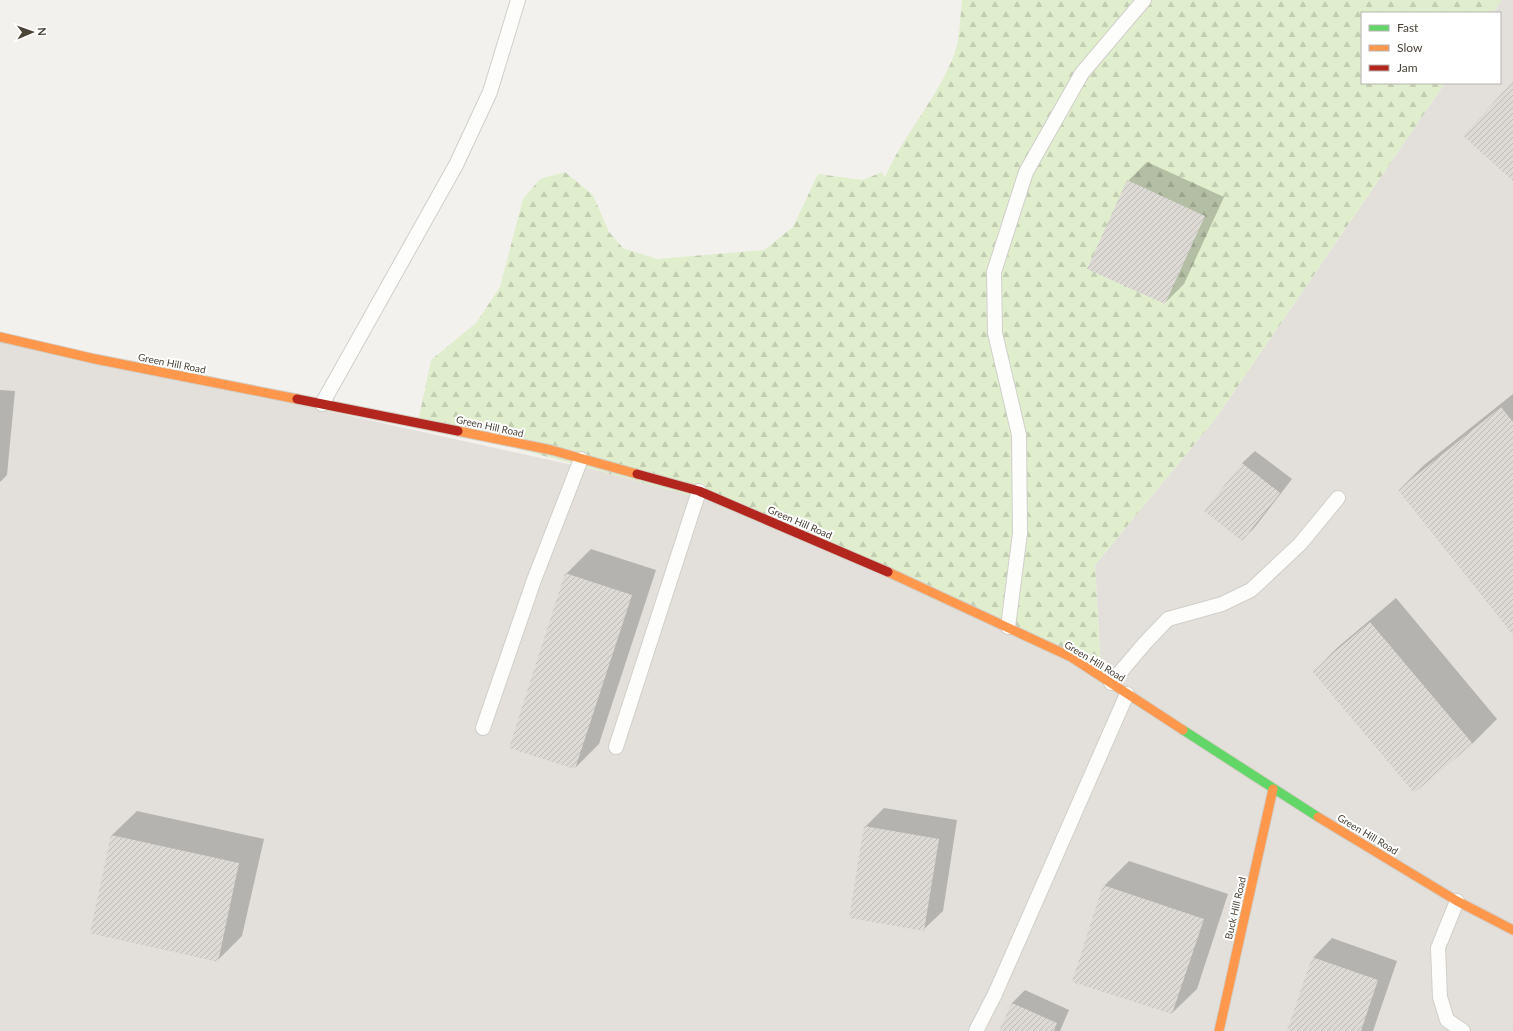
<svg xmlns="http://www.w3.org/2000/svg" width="1513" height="1031" viewBox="0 0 1513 1031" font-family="Lato,sans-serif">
<defs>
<pattern id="forest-firs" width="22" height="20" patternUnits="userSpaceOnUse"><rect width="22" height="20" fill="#e0eecd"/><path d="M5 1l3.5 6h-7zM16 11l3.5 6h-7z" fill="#c2cdb1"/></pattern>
<pattern id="building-hatch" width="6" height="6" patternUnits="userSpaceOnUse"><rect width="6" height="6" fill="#dddad5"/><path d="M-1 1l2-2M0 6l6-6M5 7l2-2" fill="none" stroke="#bfbcb8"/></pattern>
</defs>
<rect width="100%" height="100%" fill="#f3f1ed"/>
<path fill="#e3e0db" d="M1502,0h11v1031h-1513v-692l705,155 396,175 -6,-104 121,-147 229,-335h55v-70h-7z"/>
<path fill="url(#forest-firs)" d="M962,0h540l-9,13h-131v70h83l-229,335 -121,147 6,104 -346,-156 -337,-91 13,-62 45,-37 24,-36 23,-88 17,-20 25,-7 28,23 16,37 14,16 34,11 107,-9 29,-23 25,-53 45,6 19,-8 3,5c19,-43 52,-78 69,-122 6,-15 6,-39 8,-55z"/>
<path fill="#0003" d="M1147,162l77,35 -40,87 -19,19 -37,-122z
M0,390l15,1 -8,84 -7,7z
M1513,394v240l-114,-144 25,-25z
M1255,451l37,28 -37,48 -13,13v-77z
M591,549l65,21 -57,174 -24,24 -9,-194z
M1396,598l101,121 -25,25 -158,-73 24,-24z
M884,808l73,12 -14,91 -20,19 -58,-103z
M137,811l127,28 -22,97 -25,25 -126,-28 21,-98z
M1129,861l99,33 -31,95 -25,24 -68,-127z
M1332,938l65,23 -24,70h-85l25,-73z
M1025,990l44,20 -9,21h-60l12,-28z"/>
<path fill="url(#building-hatch)" d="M1513,81v100l-50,-45z
M1127,180l78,36 -40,88 -78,-35z
M1501,407l12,15v213l-115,-145z
M1242,463l38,30 -38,48 -38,-30z
M565,573l67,22 -57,174 -66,-21z
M1370,622l103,122 -59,49 -102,-122z
M864,826l75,13 -15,92 -75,-13z
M111,835l128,28 -21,99 -128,-29z
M1103,885l101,34 -32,95 -100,-32z
M1312,957l66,23 -17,51h-74z
M1012,1003l45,20 -3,8h-55z"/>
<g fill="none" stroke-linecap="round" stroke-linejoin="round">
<g stroke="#d1cfca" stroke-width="16">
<path id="lane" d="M322,404l134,-239 34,-73 28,-92
M1008,627l12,-94 -1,-98 -24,-102 -1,-61 32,-100 56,-99 62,-73
M1111,683l34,-40 23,-24 54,-15 29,-14 49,-46 38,-46
M483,728l51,-148 47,-121
M616,747l83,-256
M1457,901l-19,47 2,49 7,23 16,11
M976,1031l19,-37 132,-300"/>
</g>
<g stroke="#d3cec4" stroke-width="11">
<path id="fast" d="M1183,730l135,87"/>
</g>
<g stroke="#d3cec4" stroke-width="11">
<path id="slow" d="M0,337l95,22 202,40
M458,431l93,19 86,24
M888,572l183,85 112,73
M1318,817l139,84 56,29
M1219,1031l54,-242"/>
</g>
<g stroke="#d3cec4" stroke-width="11">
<path id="jam" d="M297,399l161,32
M637,474l62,17 189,81"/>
</g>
<use href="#lane" stroke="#fdfdfc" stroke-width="14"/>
<use href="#fast" stroke="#63d668" stroke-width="9"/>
<use href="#slow" stroke="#ff974d" stroke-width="9"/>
<use href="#jam" stroke="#b3261e" stroke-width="9"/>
</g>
<g text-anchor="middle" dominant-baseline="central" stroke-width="4" stroke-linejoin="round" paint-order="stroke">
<g font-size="10" fill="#4a4338" stroke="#fff">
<text transform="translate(172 363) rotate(11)">Green Hill Road</text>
<text transform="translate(490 426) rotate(12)">Green Hill Road</text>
<text transform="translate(800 522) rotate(23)">Green Hill Road</text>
<text transform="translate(1095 661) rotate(31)">Green Hill Road</text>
<text transform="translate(1368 834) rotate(31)">Green Hill Road</text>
<text transform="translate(1235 908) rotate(-77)">Buck Hill Road</text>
</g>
</g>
<rect x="1361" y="12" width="140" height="72" fill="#ffffff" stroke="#b7b4af"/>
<rect x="1369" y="25" width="20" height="6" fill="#63d668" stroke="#b7b4af"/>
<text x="1397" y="32" font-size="12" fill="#4a4338">Fast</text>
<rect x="1369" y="45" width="20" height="6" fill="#ff974d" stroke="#b7b4af"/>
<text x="1397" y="52" font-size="12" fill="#4a4338">Slow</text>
<rect x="1369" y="65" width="20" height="6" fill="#b3261e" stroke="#b7b4af"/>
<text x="1397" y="72" font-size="12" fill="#4a4338">Jam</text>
<g transform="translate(32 32) rotate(88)" stroke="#ffffff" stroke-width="3" paint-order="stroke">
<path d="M0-3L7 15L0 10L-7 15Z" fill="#4a4338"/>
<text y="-6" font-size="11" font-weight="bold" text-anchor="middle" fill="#4a4338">N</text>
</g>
</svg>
